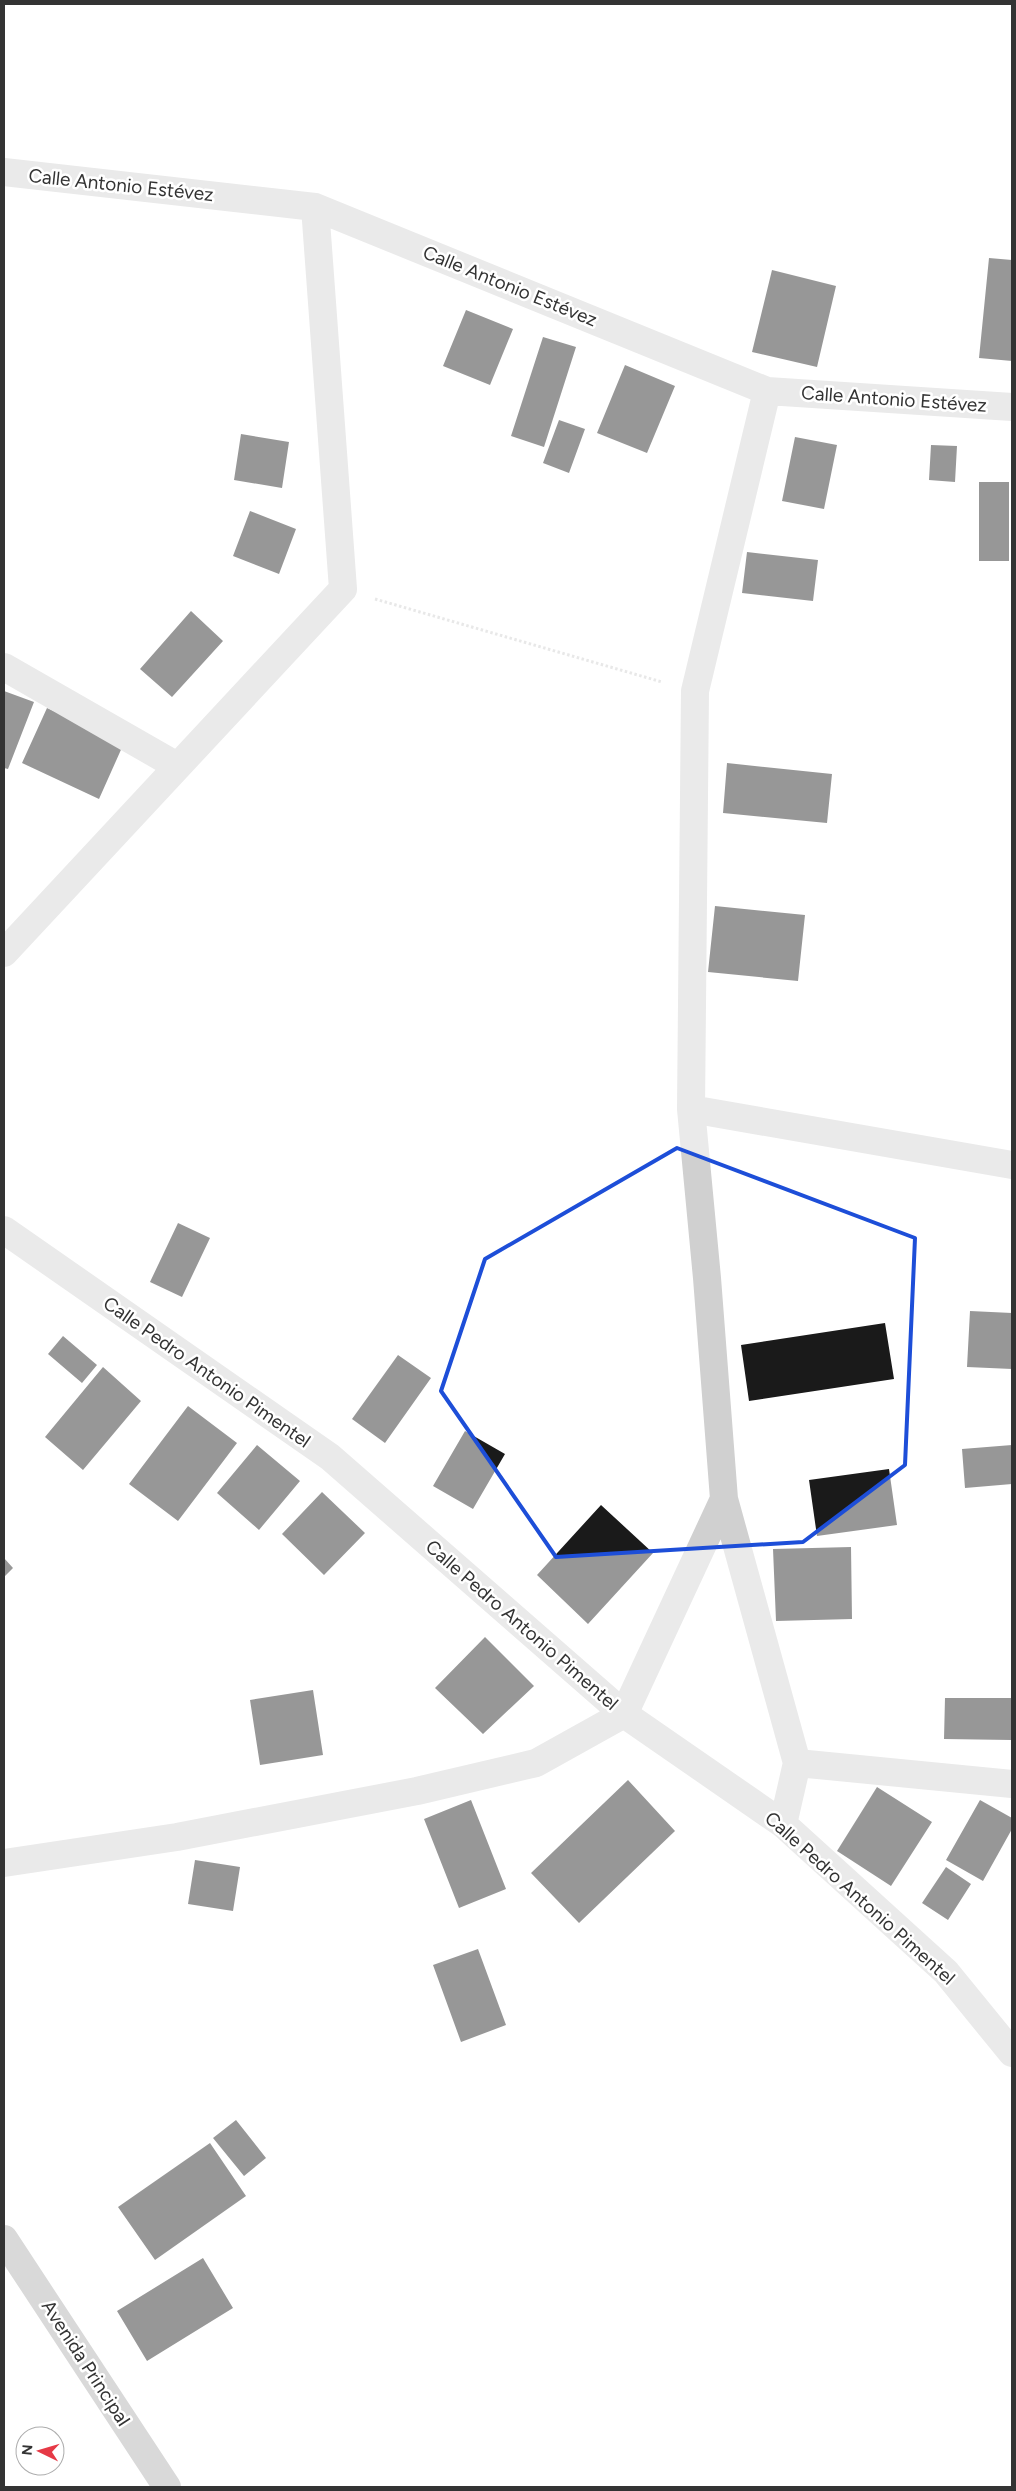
<svg xmlns="http://www.w3.org/2000/svg" width="1016" height="2491" viewBox="0 0 1016 2491" font-family="Figtree,sans-serif">
<rect width="100%" height="100%" fill="#fff"/>
<path fill="#1a1a1a" d="M989,258l23,2v101l-33,-3z
M772,270l64,16 -19,81 -65,-15z
M466,310l47,19 -23,56 -47,-19z
M543,337l33,10 -32,100 -33,-11z
M625,365l50,21 -28,67 -50,-20z
M559,420l26,9 -16,44 -26,-10z
M241,434l48,8 -7,46 -48,-8z
M795,437l42,8 -13,64 -42,-8z
M931,445l26,1 -2,36 -26,-2z
M979,482h30v79h-30z
M250,511l46,18 -17,45 -46,-18z
M747,552l71,8 -5,41 -71,-8z
M191,611l32,30 -51,56 -32,-28z
M4,691l30,11 -26,67 -4,-1z
M47,708l77,35 -25,56 -77,-36z
M727,763l105,11 -5,49 -104,-10z
M715,906l90,9 -7,66 -90,-9z
M178,1223l32,15 -28,59 -32,-15z
M970,1311l42,2v56l-45,-2z
M885,1323l9,56 -145,22 -8,-56z
M63,1336l34,29 -15,18 -34,-29z
M398,1355l33,23 -46,65 -33,-24z
M103,1367l38,34 -58,69 -38,-33z
M188,1406l49,37 -59,78 -49,-37z
M465,1431l40,23 -32,55 -40,-23z
M257,1445l43,36 -41,49 -42,-37z
M1012,1445v39l-47,4 -3,-39z
M889,1469l8,56 -80,11 -8,-56z
M322,1492l43,41 -41,42 -42,-41z
M601,1505l52,48 -65,71 -51,-49z
M851,1547l1,72 -76,2 -3,-72z
M4,1558l9,10 -9,9z
M485,1637l49,49 -51,48 -48,-46z
M313,1690l10,65 -63,10 -10,-65z
M945,1698h67l-1,42 -67,-1z
M628,1780l47,51 -96,92 -48,-50z
M877,1787l55,35 -41,64 -54,-35z
M471,1800l35,89 -47,19 -35,-89z
M980,1800l32,18v11l-29,52 -37,-21z
M195,1860l45,7 -7,44 -45,-7z
M946,1867l25,17 -23,36 -26,-17z
M478,1949l28,76 -45,17 -28,-77z
M236,2120l30,38 -22,18 -31,-38z
M210,2143l36,53 -91,64 -37,-53z
M203,2258l30,50 -86,53 -30,-50z"/>
<g fill="none" stroke-linecap="round" stroke-linejoin="round">
<path stroke="#cdcdcd" stroke-width="3" stroke-dasharray="2.5 2.5" stroke-linecap="butt" d="M375,599l287,83"/>
<path stroke="#d0d0d0" stroke-width="28" d="M4,172l311,35 452,184 245,16
M4,667l173,99
M4,953l339,-364 -28,-382
M691,1109l321,56
M4,1230l326,227 294,257 159,110 163,148 66,81
M724,1499l73,264 -14,61
M797,1763l215,21
M4,1863l173,-26 240,-46 119,-28 88,-49 100,-215 -17,-221 -16,-169 4,-418 72,-300"/>
<path stroke="#ababab" stroke-width="28" d="M4,2239l163,248"/>
</g>
<path d="M0 0H1016V2491H0ZM677,1148l238,90 -10,227 -102,77 -247,15 -115,-166 44,-132z" fill="#fff" fill-opacity=".55" fill-rule="evenodd"/>
<path fill="none" stroke="#1d4ed8" stroke-width="4" stroke-linejoin="round" d="M677,1148l238,90 -10,227 -102,77 -247,15 -115,-166 44,-132z"/>
<g text-anchor="middle" dominant-baseline="central" stroke-width="5" stroke-linejoin="round" paint-order="stroke">
<g font-size="19" fill="#333" stroke="#fff">
<text transform="translate(121 185) rotate(6)">Calle Antonio Estévez</text>
<text transform="translate(510 286) rotate(22)">Calle Antonio Estévez</text>
<text transform="translate(894 399) rotate(4)">Calle Antonio Estévez</text>
<text transform="translate(207 1372) rotate(35)">Calle Pedro Antonio Pimentel</text>
<text transform="translate(522 1625) rotate(41)">Calle Pedro Antonio Pimentel</text>
<text transform="translate(860 1898) rotate(42)">Calle Pedro Antonio Pimentel</text>
<text transform="translate(86 2363) rotate(57)">Avenida Principal</text>
</g>
</g>
<rect width="1016" height="2491" fill="none" stroke="#333333" stroke-width="10"/>
<g transform="translate(40 2451) rotate(275)"><circle r="24" fill="#ffffff" stroke="#adadad"/>
<path d="M0-4L9 19L0 12L-9 19Z" fill="#e63946"/>
<text y="-8" font-size="14" font-weight="bold" text-anchor="middle" fill="#333333">N</text>
</g>
</svg>
